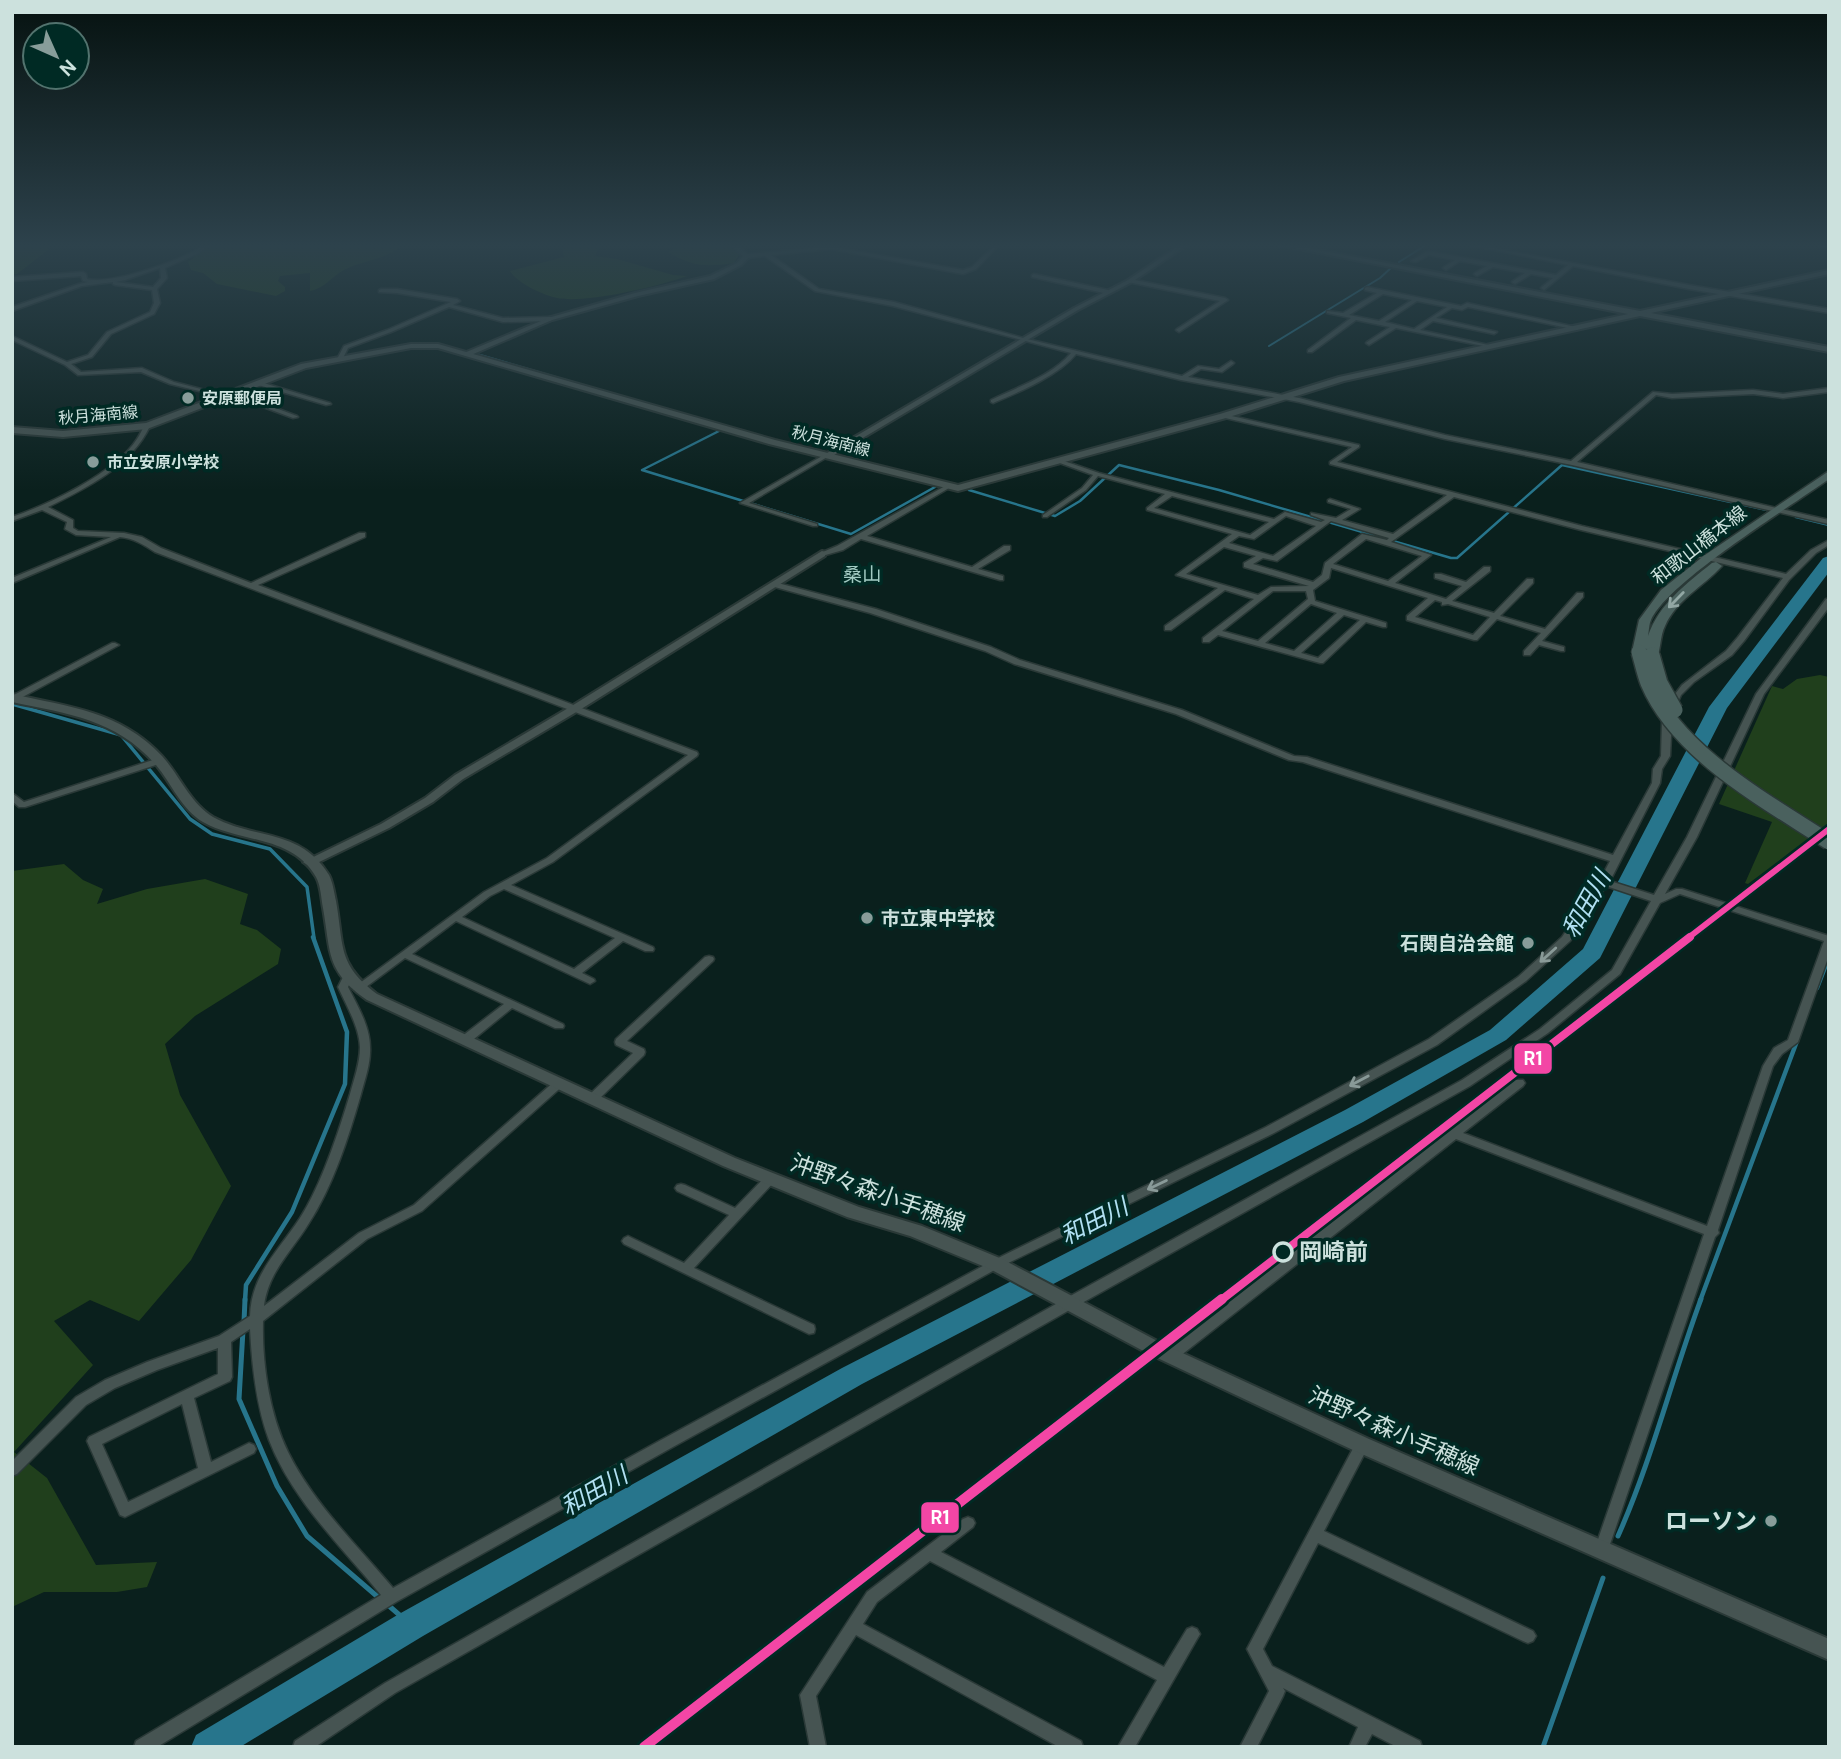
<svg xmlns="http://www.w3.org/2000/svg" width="1841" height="1759" viewBox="0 0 1841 1759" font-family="'DM Sans','Noto Sans JP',sans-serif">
<rect width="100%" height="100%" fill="#0a201d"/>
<path fill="#203f1c" d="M12,245h39l-3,5 -31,24 -5,1z
M210,245h191c-14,15 -38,15 -57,25 -13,7 -20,19 -34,21v-18l-30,3 -2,5 7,6v4l-9,5 -59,-12 -14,-11 -12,-3 -3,-8z
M565,245h39l-6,4 -3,7 22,3 56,16 14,1c-27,10 -102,28 -130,22 -14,-3 -40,-15 -47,-27l54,-14 -2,-10z
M656,245h74l7,5 2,5 -5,8c-28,4 -41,4 -66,-11l7,-4z
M1820,675l9,2v146l-81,61 -3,-1 27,-61 -53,-18 53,-118 11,3 14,-10z
M64,864l19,16 20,9 -6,15 50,-15 58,-10 43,15 -8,30 17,6 24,19 -3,15 -83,52 -30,28 15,51 51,91 -40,74 -52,61 -49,-21 -36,21 39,44 -79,87 33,26 49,87 61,-3 -10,25 -30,5h-73l-32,15v-736z"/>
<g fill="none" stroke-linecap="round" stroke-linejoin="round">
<path stroke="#27758c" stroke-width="2" d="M1816,245l13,2
M1399,262l27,-17
M1269,346l111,-68 12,-11
M477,354l171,50"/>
<path stroke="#27758c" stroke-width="2.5" d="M719,431l-77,39 209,64 84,-47
M969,490l86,26 25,-15 39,-36 100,25 232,68h6l105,-93 205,45
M1796,517l33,8"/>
<path stroke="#27758c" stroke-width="3.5" d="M12,704l109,31 69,84 22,15 58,15 37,38 7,51"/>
<path stroke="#27758c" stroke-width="4.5" d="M1817,988l12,-31
M245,1301l1,-16 46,-73 53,-128 2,-52 -34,-95
M1700,1301l97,-260"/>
<path stroke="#27758c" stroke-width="5" d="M244,1322l1,-23
M243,1330l-4,69 38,87 30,50 72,62
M1618,1536c34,-76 54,-159 83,-237
M388,1605l23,20
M1543,1747l60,-169"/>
<path fill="#27758c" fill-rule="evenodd" d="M1829,556v16l-102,136 -127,250 -94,82 -143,82 -501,262 -439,252 -183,111h-49l5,-12 203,-121 443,-246 503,-258 145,-80 93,-81 126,-242 114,-149z"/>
<g stroke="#2a3937" stroke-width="3">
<path id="minor" d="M204,245h4l-9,8 -34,15 2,10 -10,11 3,14 -6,11 -43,20 -19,23 -21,7 10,8 61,-4 32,14 50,13v2l-54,-13 -29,-12 -63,3 -13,-10 -53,-25v-4l55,26 21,-7 19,-23 43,-20 4,-9 -2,-13 -37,-5 -2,-1v-2l-31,4 -70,25v-4l67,-23 9,-2 -5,-1 -2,-5 -69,5v-4l71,-5 3,2 1,5c25,6 96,-19 117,-34zM160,268l1,10 -8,9 -37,-5 9,-2z
M995,245h4l-23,24 -13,5 -132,-25 -60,6 48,34 75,13 133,37 155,37 16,-10 21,3 12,-8 3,2 -1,1 -11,8 -21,-3 -13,8 111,21 146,37 126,26 82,-69 19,2 81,-4 30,4 46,-6v4l-46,6 -30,-4 -81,4 -16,-3 -79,67 252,58v4l-257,-59 -127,-26 -146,-37 -118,-22 -105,-26c-18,22 -57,38 -83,49l-2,-1v-2c26,-13 61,-24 80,-47l-178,-47 -78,-15 -50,-35 -18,2 -3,-2 3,-2 90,-8 2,2 124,22 9,-3z
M1470,245h7l212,40 140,24v4l-140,-24 -116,-23 -29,24 -3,-2 1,-1 11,-9 -22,-4 -16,10 -3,-2 1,-1 12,-8 -32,-6 -16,9 -3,-2 1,-1 12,-7 -27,-5 -14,9 -3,-2 1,-1 11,-7 -26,-5 -13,7 -5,-1 17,-10 128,24 12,-10z
M1034,274l74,16 3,2 -3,2 -76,-17v-2z
M1130,279l95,19 3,2 -49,32 -3,-2 1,-1 43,-28 -92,-19v-2z
M1367,287l94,19 6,-3 113,25 -3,2 -109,-23 -6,3 -10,-2 -16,10 61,14 -3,2 -61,-13 -13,9 73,16v2l-97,-20 -27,17 -3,-2 1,-1 23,-15 -34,-7 -44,32h-4v-2l43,-32 -24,-5v-2l16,2 34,-20 -12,-3v-2zM1383,294l29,6 -33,21 -30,-6zM1417,301l30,6 -33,22 -29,-7z
M381,289h16l60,10 3,2 -7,4 50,13 47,-1 3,2 -3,2 -47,1 -54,-15 -58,25 -43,16 -6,12h-4l-1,-1 7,-13 43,-16 64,-28 -54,-9 -18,-1v-2z
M257,381l73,22 1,1 -5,1 -71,-21 -1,-1z
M230,391l67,25 1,1 -5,1 -65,-24v-2z
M1223,414l136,31v2l-22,15 245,64 204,48 25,-24 18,-10v5l-13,8 -27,27 -45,61 -12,14 -38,27 -13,13 -9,21 -2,40 -8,13 -2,14 -50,98 44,14 33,-58 69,-143 70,-95h3v8l-65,87 -67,143 -32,57 11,-5h6l147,47v19l-31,87 -16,12 -9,12 -55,164 1,3 -4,4 -109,319 -5,1 -5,-1 -2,-5 110,-317 -248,-95 -281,221 -5,1 -5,-1 -2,-4 2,-4 350,-272h8l2,3 -2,3 -60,47 244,93 56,-160 11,-18 14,-8 36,-99 -144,-47 -20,9 -40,71 -72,59 -78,53 -397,222 -678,385 -80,54h-22l2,-6 90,-58 678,-383 399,-220 78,-51 72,-59 39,-69 -45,-15 -36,55 -44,40 -89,64 -163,88 -274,134 -329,181 -275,154 -239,145h-23l2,-6 245,-146c-40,-49 -89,-95 -112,-155 -13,-35 -17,-74 -19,-111l-19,13 1,35 -2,4 -36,17 17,64 38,-19 5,2 2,4 -2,4 -129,64 -5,-2 -33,-74 2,-4 129,-63v-26l-61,22 -42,18 -29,17 -69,69 -5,2v-15l64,-64 29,-17 42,-18 72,-26 31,-20c1,-41 29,-66 50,-98 21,-32 39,-87 50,-124 4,-15 10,-31 10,-47 -1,-21 -14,-42 -22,-60l5,-10 4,-1 5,3 -4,8c9,18 22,39 22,60 1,16 -5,32 -9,47 -12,42 -28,92 -52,129 -17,28 -41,49 -45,83l95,-73 55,-28 142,-125h8l2,3 -144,128 -55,28 -104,82c-1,42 6,92 25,131 25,51 69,93 105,136l268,-148 331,-179 274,-134 163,-88 89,-62 44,-40 37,-55 11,-21 -307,-99 -14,-2 -113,-46 -162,-50 -29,-13 -115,-38 -99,-27 -1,-2 4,-2 102,27 115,38 29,13 162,50 112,46 13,1 306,98 39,-72 1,-14 8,-13 1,-34 7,-20 13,-17 44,-34 12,-14 45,-59 -202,-48 -127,-33 -63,45 40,13 -36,28 51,16 16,-13 -27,-8v-4h6l25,8 18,-15h6v4l-38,30 42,12 33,-34h6v4l-33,33 45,13 32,-36h6v4l-41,44 22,6v4h-3l-22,-6 -9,10h-6v-4l17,-18 -44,-14 -20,21h-3l-67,-20v-4l21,-18 -97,-30 -2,10 -16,12 2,11 71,22v4h-3l-17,-5 -43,41h-3l-102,-28 -9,7h-6v-4l51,-39 -29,-9 -54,40h-6v-4l53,-38 -42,-13 56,-41 -85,-24v-2l18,-14 -67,-18 -12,14 -39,27h-4v-2l39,-27 11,-13 -36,-13v-2h4l38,13 175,46 11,-7 36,10 4,-2 -14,-5v-2l25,5 15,-9 -23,-7v-2l2,-1 30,10 -18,11 51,14 54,-39 -117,-31v-2l22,-15 -131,-30v-2zM1172,496l97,26 -19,13 -96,-27zM1286,516l30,10 -43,30 -44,-13 10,-7 15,3zM1331,521l58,17 -2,2 -25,-6 -37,29 -3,12 -9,7 -60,-18 10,-6 14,3zM1366,539l56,17 -34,25 -55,-17zM1224,547l32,9 -12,7v4l65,19 -38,1 -13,8 -72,-21zM1273,591h33l2,8 -50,42 -36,-10zM1435,600l7,2v3l6,-1 42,13 -17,18 -58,-18zM1311,604l26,9 -43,38 -29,-8zM1344,615l16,5 -42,38 -17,-5zM182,1404l16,64 -70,34 -26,-58z
M145,425l5,1c-19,40 -63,62 -102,81l25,13v8l5,3 46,2 18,4 19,11 90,35 108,-50h6v4l-107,48 439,167 1,2 -1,2 -144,106 -42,23 142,62 1,2 -1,2h-8l-22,-10 -41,32 12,6 1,2 -5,3 -134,-63 -44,33 151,70 1,2 -1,2h-8l-43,-20 -43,35h-8l-1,-3 1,-3 43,-33 -99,-46 -43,32h-8l-1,-2 131,-96 63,-34 141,-103 -533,-203c-11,-7 -22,-14 -35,-15l-108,46v-5l99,-41 -35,-2 -11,-6 2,-7 -25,-12 -30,11v-4c38,-13 103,-44 125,-78 3,-4 5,-10 8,-14zM504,889l111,49 -41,31 -112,-52 28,-21z
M824,455l5,1 -80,47 68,21v2h-4l-73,-23z
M947,485l3,2 -1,1 -82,48 105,31 32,-21h6v4l-32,19 25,7v4h-3l-139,-41 -18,11 -21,6 -4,-2 19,-8z
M112,643h3l4,2 -102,55h-5v-4z
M159,758l3,1 1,2 -1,2 -137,44h-6l-7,-6v-8l12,9z
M709,956l4,1 1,2 -1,2 -86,80 17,8 1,3 -1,3 -47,46h-8l-2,-3 2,-3 44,-42 -17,-8 -1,-3 1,-3 89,-82z
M770,1175l4,1 2,3 -2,3 -80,86 120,57 1,4 -1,4 -5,1 -185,-90 -2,-3 2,-3 4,-2 4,2 52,25 45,-48 -52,-24 -2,-3 2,-3 4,-1 4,1 50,23 31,-32z
M1362,1439l5,2 2,4 -45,86 209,100 3,5 -3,5 -5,2 -5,-2 -205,-98 -55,106 9,17 148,75 2,6h-25l-25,-13 -7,13h-16l9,-20 -75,-39 2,3 -2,5 -26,51h-17l29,-56 -22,-42 110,-208z
M968,1517l5,2 2,4 -2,4 -32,25 223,115 23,-38 5,-2 5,2 3,5 -3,5 -62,108h-17l39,-67 -227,-119 -53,41 -14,22 218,117 2,6h-24l-203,-112 -40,61 10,51h-16l-10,-52 67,-103 96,-73z"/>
</g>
<g stroke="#2a3937" stroke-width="4">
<path id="tertiary" d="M731,245h6l13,11 -9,9 -27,14 -76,17 -86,24 -81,35 -7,-2 84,-35 87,-25 75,-17 27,-13 6,-7z
M1180,245h7l-55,37 -54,28 -249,148 -7,-2 252,-148 54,-28z
M822,551l3,1v4l-247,155 -115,68 -30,23 -44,26 -76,37 -4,1 -6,-4 78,-38 44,-26 30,-23 115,-68z"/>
</g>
<g stroke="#2a3937" stroke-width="4">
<path id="secondary" d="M1279,245h13l348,66 189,-41v4l-178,39 178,34v5l-189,-36 -296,65 -118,37 -268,73 -189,-47 -331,-96h-27l-105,20 -159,61 -84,8 -51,-4v-6l51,4 83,-8 155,-59 110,-20h27l337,96 183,45 262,-71 119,-37 289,-63z
M12,694c57,13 108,17 150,62 18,20 28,47 51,61 42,23 87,11 116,58 4,8 5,17 7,26 8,45 1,63 41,93l358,164 124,49 63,19 80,33 161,85 206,95 460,200v21l-474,-209 -206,-97 -159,-85 -80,-33 -63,-19 -124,-51 -356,-166c-41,-29 -36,-46 -44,-92 -2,-10 -2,-22 -7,-31 -24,-42 -76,-34 -113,-55 -22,-13 -31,-38 -47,-57 -40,-46 -88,-51 -144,-63z"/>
</g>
<g stroke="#2a3937" stroke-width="3">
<path id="primary" d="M1829,471v8c-39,28 -161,103 -178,141 -2,4 -2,11 -3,16 11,-32 38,-52 64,-73l4,-1 6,4c-19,21 -45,33 -57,60 -5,10 -4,22 -8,32h-10l-1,-10 -2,7h-10l-2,-3 7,-32 22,-30 44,-35z"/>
</g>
<use href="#minor" fill="#465452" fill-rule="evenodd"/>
<use href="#tertiary" fill="#465452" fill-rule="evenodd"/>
<use href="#secondary" fill="#465452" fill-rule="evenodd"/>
<use href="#primary" fill="#4a615e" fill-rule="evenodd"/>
<g stroke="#2a3937" stroke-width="18" stroke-linecap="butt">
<path id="primary-bridge" d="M1639,652c3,10 5,21 9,31 30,71 120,119 181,159
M1652,655l8,28 15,27"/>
</g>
<use href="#primary-bridge" stroke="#4a615e" stroke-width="15"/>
<g stroke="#002a24" stroke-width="11">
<path id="rail-1-far2" d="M1688,938l141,-109"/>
</g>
<g stroke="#002a24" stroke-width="13">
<path id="rail-1-far1" d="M1220,1301l470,-364"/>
</g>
<g stroke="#002a24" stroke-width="16">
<path id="rail-1" d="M644,1747l578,-448"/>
</g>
<use href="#rail-1-far2" stroke="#f346a5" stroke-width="6"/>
<use href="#rail-1-far1" stroke="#f346a5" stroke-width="8"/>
<use href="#rail-1" stroke="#f346a5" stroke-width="10"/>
</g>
<defs><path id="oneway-shaft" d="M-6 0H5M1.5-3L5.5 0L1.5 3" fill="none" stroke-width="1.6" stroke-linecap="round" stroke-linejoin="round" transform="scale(1.75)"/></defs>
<use stroke="#92a7a4" href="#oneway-shaft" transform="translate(1676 600) rotate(134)"/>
<g stroke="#899a98">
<use href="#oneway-shaft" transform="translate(1548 955) rotate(138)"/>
<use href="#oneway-shaft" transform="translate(1359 1081) rotate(152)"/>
<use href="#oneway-shaft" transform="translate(1157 1185) rotate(154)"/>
</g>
<linearGradient id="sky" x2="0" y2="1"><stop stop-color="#061210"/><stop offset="0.5" stop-color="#2d424c"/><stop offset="1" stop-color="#2d424c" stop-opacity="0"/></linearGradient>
<rect width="1841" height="491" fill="url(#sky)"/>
<g fill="#889d9a" stroke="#002a24" stroke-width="2.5">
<circle cx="188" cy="398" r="7"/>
<circle cx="93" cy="462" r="7"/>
<circle cx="867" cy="918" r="7"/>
<circle cx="1528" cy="943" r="7"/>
<circle cx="1771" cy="1521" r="7"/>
</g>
<circle fill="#002a24" stroke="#cce1dd" stroke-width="3.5" cx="1283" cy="1252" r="9"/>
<g text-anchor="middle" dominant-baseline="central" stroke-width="7" stroke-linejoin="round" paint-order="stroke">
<g font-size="16" font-weight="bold" fill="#cce1dd" stroke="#002a24" text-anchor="start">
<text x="202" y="398">安原郵便局</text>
<text x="107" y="462">市立安原小学校</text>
</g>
<g font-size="16" fill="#cce1dd" stroke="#002a24">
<text transform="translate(98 415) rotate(-5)">秋月海南線</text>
<text transform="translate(831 441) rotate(14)">秋月海南線</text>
</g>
<g font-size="19" fill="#cce1dd" stroke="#002a24">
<text transform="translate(1699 545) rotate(-38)">和歌山橋本線</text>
</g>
<g font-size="19" fill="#a2cbc3" stroke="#002a24">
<text x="862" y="574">桑山</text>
</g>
<g font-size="19" font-weight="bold" fill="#cce1dd" stroke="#002a24" text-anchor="start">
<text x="881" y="918">市立東中学校</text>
<text x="1514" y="943" text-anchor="end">石関自治会館</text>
</g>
<g font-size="23" fill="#cce1dd" stroke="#002a24">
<text transform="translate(878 1193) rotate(20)">沖野々森小手穂線</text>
<text transform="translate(1394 1431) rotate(24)">沖野々森小手穂線</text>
</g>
<g font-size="23" font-weight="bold" fill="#cce1dd" stroke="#002a24" text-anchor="start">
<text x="1299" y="1252">岡崎前</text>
</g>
<g font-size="23" font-weight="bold" fill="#cce1dd" stroke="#002a24" text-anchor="end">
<text x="1757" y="1521">ローソン</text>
</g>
<g font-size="24" font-style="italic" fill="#b1e1f3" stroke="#002a24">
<text transform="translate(1586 904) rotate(-61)">和田川</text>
<text transform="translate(1094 1221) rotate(-27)">和田川</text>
<text transform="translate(594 1491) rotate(-30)">和田川</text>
</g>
</g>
<g stroke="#002a24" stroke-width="2.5">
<rect x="1513" y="1042" width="40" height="33" rx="7" fill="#f346a5"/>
<rect x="920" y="1501" width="40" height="33" rx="7" fill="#f346a5"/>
</g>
<g font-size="19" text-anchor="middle" font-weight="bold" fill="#fff">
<text x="1533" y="1065">R1</text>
<text x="940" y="1524">R1</text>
</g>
<rect width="1841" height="1759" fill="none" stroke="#cce1dd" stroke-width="28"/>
<g transform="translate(56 56) rotate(135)"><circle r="33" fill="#002a24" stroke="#52736e" stroke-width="2"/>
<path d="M0-5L12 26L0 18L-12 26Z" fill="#889d9a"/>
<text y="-10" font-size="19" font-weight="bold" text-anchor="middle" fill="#cce1dd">N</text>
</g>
</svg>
